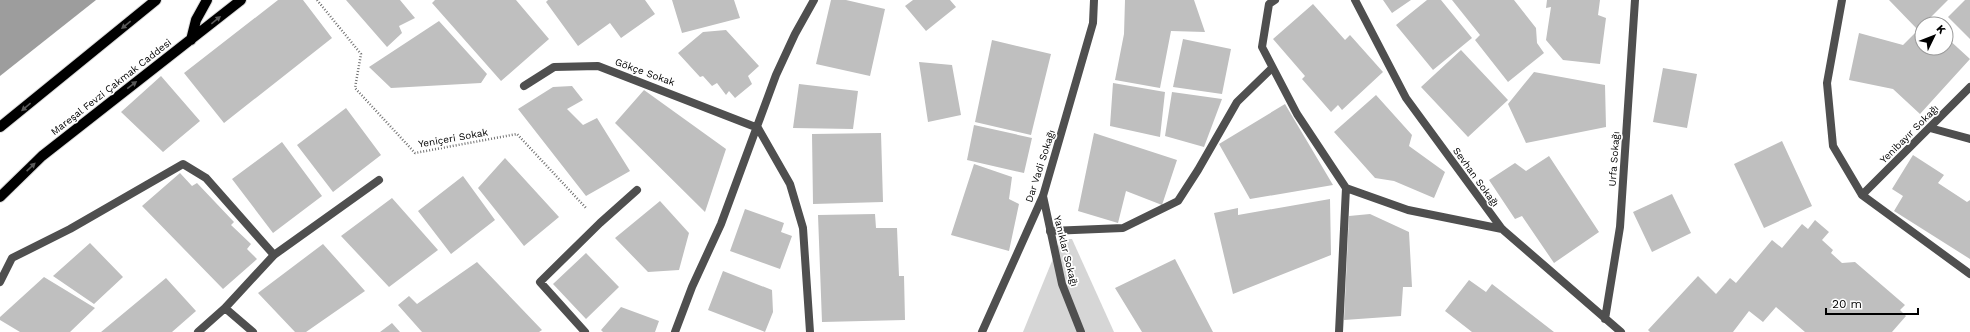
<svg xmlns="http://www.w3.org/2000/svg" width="1970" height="332" viewBox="0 0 1970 332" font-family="'Work Sans',sans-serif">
<rect width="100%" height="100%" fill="#fff"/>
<path fill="#d6d6d6" d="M1061,239h11l42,93h-91z"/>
<path fill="#9d9d9d" d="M0,0h96l-96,76z"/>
<path fill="#bfbfbf" d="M278,0h25l29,38 -108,85 -40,-50z
M346,0h54l15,18 -16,8 3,7 -15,14z
M435,0h81l33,39 -48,42 -69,-78z
M548,0h97l10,14 -34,24 -11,-15 -32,23 -32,-44z
M672,0h62l6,18 -58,15z
M831,0h15l39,9 -15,67 -54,-12z
M913,0h37l6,7 -30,24 -21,-25z
M1125,0h69l11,32 -34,-1 -11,57 -45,-8 9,-46z
M1383,0h28l-19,13z
M1427,0h14l31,38 -39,32 -37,-45z
M1452,0h62l22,28 1,15 7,10 -36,29 -33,-42 5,-5z
M1547,0h53l-2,15 8,3 -6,46 -37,-4 -17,-20 5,-33 -5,1z
M1889,0h59l-20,20 4,4h-10v24h24v-11l24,22 -50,55 -27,-25 -44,-9 10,-47 44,12 15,-15z
M1965,0h5v39l-22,-22z
M1313,4l32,36 5,-5 33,37 -41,38 -4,-5 -7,7 -29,-33 3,-3 -32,-37z
M439,21l48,53 -6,9 -90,5 -22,-21z
M726,30l33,36 -11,10 4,8 -17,14 -6,-7 -3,4 -9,-12 -5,3 -9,-10 -3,1 -22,-24 25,-21z
M1183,39l48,10 -9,45 -49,-7z
M992,40l59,14 -20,81 -56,-13z
M1461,50l47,50 -40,37 -47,-50z
M919,62l33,3 9,50 -33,7z
M1663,68l34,6 -10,54 -34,-6z
M1534,72l71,13 1,42 -80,16 -18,-39z
M161,76l39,45 -37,31 -42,-40z
M1113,83l52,9 -5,45 -50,-11z
M799,84l59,7 -5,38 -60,-1z
M572,86l11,14 -16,9 16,16 14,-7 33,53 -44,25 -68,-87 35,-22z
M644,90l82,59 -21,63 -90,-89z
M1172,92l50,7 -18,48 -39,-11z
M1376,95l36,40 -3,11 36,26 -11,26 -40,-17 -19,-3 -41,-46z
M1285,104l48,81 -83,14 -31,-55z
M346,108l35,47 -48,37 -36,-47z
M974,125l58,13 -8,35 -57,-13z
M881,133l2,69 -70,2 -1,-70z
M1094,133l83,27 -15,45 -36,-14 -8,32 -40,-12z
M1782,141l30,65 -48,22 -30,-64z
M282,142l40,54 -49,37 -41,-54z
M1913,155l31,20 -6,8 29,19 3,-2v59l-76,-48 9,-15 -11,-7z
M1549,156l50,76 -45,31 -32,-47 -7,3 -26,-39 26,-17 11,8z
M505,158l54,59 -35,29 -46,-58z
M974,164l38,13 -3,22 10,5 -10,47 -58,-16z
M180,173l12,13 5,-3 37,39 -3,3 20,19 -4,5 10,10 -34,30 -81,-83z
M463,176l32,44 -44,34 -33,-43z
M1672,194l19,39 -39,19 -19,-40z
M392,198l46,52 -49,37 -48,-51z
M1330,199l1,56 -98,39 -19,-81 24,-5v7z
M660,201l29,32 -10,37 -31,2 -33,-34z
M745,209l39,14 -3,9 11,4 -12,33 -50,-18z
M875,214l1,14h21l2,48h5l1,44 -83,2 -4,-107z
M1370,214l39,18 3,55h-9l-2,29 -57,4 5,-104z
M1815,220l14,12 -7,8 11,10 -2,3 11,10 13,-1 50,43 -5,5 6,6 -14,16h-87l-29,-25 -13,15 -14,-11 -16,21h-83l-2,-2 50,-54 18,18 14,-16 6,5 36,-43 10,8 20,-24 6,5z
M90,243l33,34 -29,27 -41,-28z
M323,244l42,47 -59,41h-11l-37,-39z
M586,253l33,34 -33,32 -33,-35z
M1175,259l38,73h-71l-27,-44z
M477,262l65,68 -3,2h-117l-24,-27 11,-9 8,8z
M723,271l49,19 1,22 -8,20 -57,-22z
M44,277l51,31 -25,24h-50l-20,-12v-3z
M166,278l30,33 -24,21h-71z
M1469,280l17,12 6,-8 62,48h-82l-27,-21z
M621,307l38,14 -4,11h-52l-2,-2z
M392,323l8,9h-20z"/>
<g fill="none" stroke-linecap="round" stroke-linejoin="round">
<g stroke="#dbdbdb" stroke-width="12">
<path id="primary" d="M191,40l5,-20 11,-20
M0,127l156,-127
M0,197l42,-41 199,-156"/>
</g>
<path stroke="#717171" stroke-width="2.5" stroke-dasharray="1 2" stroke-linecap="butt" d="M317,0l44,54 -6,34 60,65 102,-19 70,75"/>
<path stroke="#4f4f4f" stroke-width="8" d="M1050,231l73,-3 55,-27 20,-31 39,-68 35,-34"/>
<path stroke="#4f4f4f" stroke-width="8" d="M1275,0l-6,4 -7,43 35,67 49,74 -7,144
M1355,0l51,98 96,131 119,103
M1842,0l-15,83 6,63 29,49 108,79
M524,86l30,-19 44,-1 160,62 32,56 13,44 7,104
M1930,128l40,11
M1346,188l62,22 94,19
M1862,195l108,-108
M1043,196l19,88 19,48
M274,255l105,-75
M0,282l12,-24 58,-29 113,-65 23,14 68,77 -49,53 -27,24
M225,308l28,24
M1605,319l15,-92 15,-227
M585,332l-45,-50 60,-59 37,-33
M675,332l17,-45 29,-63 55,-149 19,-41 19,-34
M982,332l61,-136 50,-173 1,-23"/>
<use href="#primary" stroke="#000" stroke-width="10"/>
</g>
<defs><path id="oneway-solid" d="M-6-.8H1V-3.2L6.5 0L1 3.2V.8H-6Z"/></defs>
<g fill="#595959">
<use href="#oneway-solid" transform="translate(216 20) rotate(-39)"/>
<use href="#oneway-solid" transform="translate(126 25) rotate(141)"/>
<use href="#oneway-solid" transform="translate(132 85) rotate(-37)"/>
<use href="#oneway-solid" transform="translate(26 107) rotate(140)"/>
<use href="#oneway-solid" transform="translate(31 167) rotate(-43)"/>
</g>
<g text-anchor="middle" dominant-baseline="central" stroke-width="3.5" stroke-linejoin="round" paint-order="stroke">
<g font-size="10" fill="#000" stroke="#fff">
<text transform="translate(645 72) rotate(20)">Gökçe Sokak</text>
<text transform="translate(111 87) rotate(-38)">Mareşal Fevzi Çakmak Caddesi</text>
<text transform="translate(1909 134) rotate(-45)">Yenibayır Sokağı</text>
<text transform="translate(453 138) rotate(-10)">Yeniçeri Sokak</text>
<text transform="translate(1614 159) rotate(-86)">Urfa Sokağı</text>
<text transform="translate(1040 166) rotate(-72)">Dar Vadi Sokağı</text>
<text transform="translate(1476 177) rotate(54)">Sevhan Sokağı</text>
<text transform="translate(1066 251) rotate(76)">Yanıklar Sokağı</text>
</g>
</g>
<g transform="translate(1934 36) rotate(47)"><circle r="19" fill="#ffffff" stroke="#999999"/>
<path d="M0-3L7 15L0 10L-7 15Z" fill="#000000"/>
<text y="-6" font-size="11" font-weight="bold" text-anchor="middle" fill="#000000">K</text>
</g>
<path d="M1826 308v6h92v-6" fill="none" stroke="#000000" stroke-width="2"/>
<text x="1832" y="308" font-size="12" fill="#000000" stroke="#ffffff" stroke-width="3" paint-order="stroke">20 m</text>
</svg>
